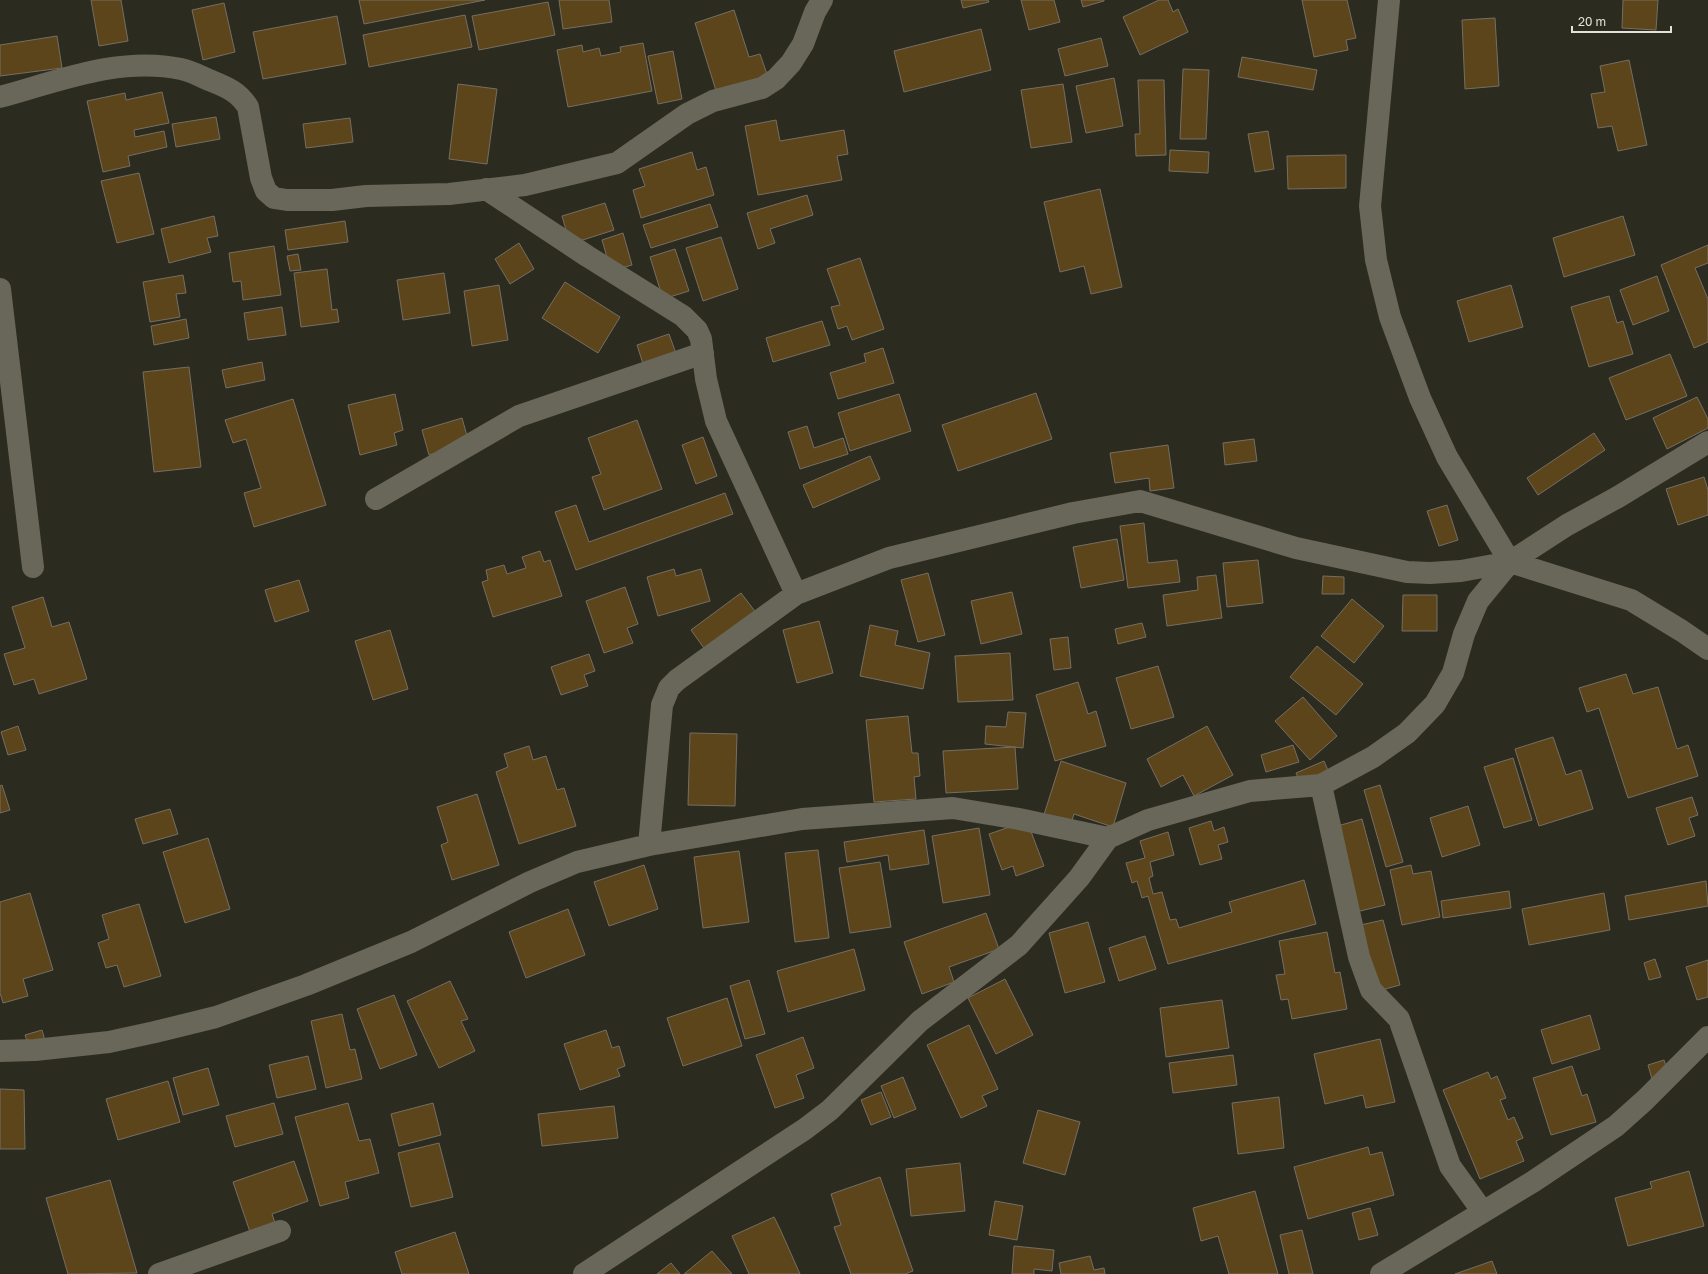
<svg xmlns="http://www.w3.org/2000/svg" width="1708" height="1274" viewBox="0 0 1708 1274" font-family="'Golos Text',sans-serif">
<rect width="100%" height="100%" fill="#2c2b1f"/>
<path fill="#5c451b" stroke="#766e62" d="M91,0h30l7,41 -29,5z
M359,0h126l-121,24z
M559,0h50l3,22 -49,7z
M961,0h27l1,2 -26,6z
M1021,0h33l6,22 -31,8z
M1081,0h23v1l-21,6z
M1159,0h9l5,12 5,-3 10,23 -48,23 -17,-38z
M1302,0h45l9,38 -10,2 2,10 -34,7z
M1623,0h35l-2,30 -34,-2z
M548,2l7,33 -76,15 -7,-34z
M224,3l11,49 -32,8 -11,-50z
M734,10l15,47 11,-3 8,23 -51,17 -22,-71z
M465,15l7,32 -103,20 -6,-32z
M337,16l9,48 -83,15 -10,-47z
M1495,18l4,68 -34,3 -3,-69z
M981,29l10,41 -87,22 -10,-41z
M57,36l5,32 -62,8v-31z
M1101,38l7,28 -43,10 -7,-27z
M643,43l9,48 -84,16 -11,-57 25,-5 1,7 16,-4 2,8 20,-4 -1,-5z
M673,51l9,48 -24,5 -10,-48z
M1242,57l75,13 -4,20 -75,-13z
M1629,60l18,85 -29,6 -6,-25 -14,2 -7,-34 14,-2 -5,-26z
M1183,69l26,1 -3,69h-26z
M1114,78l9,48 -37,7 -10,-47z
M1138,80h26l2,75 -30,1 -1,-22h5z
M458,84l39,5 -10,75 -38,-5z
M1063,84l9,58 -41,6 -10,-58z
M162,92l7,31 -35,7 1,7 29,-6 3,16 -39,9 2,10 -27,6 -16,-71 38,-8 1,7z
M216,117l4,22 -44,8 -4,-23z
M350,118l3,24 -47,6 -3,-24z
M776,120l4,21 64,-11 4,24 -11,2 5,24 -84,15 -13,-69z
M1268,131l6,38 -19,3 -7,-38z
M1170,150l39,2 -1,21 -39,-2z
M692,152l5,18 9,-3 8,28 -73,23 -8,-28 12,-4 -6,-17z
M1346,155v33l-58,1 -1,-33z
M139,173l15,61 -37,9 -16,-62z
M1100,189l22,98 -31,7 -7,-28 -24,6 -16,-70z
M807,195l6,20 -43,14 5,14 -17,6 -11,-36z
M605,203l9,27 -44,14 -8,-28z
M710,204l8,23 -67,21 -8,-23z
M214,216l4,20 -11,2 4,14 -42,11 -8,-34z
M1623,216l12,39 -71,22 -11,-39z
M345,221l3,21 -60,8 -3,-20z
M623,233l9,32 -21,6 -9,-31z
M721,237l17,52 -35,12 -17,-53z
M519,243l15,26 -24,15 -15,-25z
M1708,245v18l-13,5 13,31v43l-14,6 -33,-83z
M274,246l7,49 -38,5 -2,-19 -8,1 -4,-29z
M675,249l14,42 -26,8 -13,-42z
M298,254l3,16 -11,1 -3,-15z
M860,258l24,71 -32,11 -5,-14 -9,3 -7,-22 9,-2 -13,-36z
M327,269l5,41 5,-1 2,13 -38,5 -7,-54z
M444,273l6,40 -47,7 -6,-40z
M183,275l3,18 -10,1 4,23 -30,5 -7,-40z
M1657,276l12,35 -36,14 -13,-35z
M565,282l55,35 -22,36 -56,-35z
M499,285l9,55 -36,6 -8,-55z
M1511,285l12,42 -54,15 -12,-41z
M1609,296l8,27 6,-2 10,33 -44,13 -18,-60z
M282,307l4,28 -38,5 -4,-27z
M186,319l3,19 -35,7 -3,-19z
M822,321l8,24 -57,17 -7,-24z
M669,334l9,25 -33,11 -8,-25z
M883,348l11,35 -56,16 -8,-26 36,-11 -2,-8z
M1670,354l17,42 -61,24 -17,-42z
M262,362l3,18 -39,8 -4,-18z
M189,367l12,100 -47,5 -11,-100z
M1036,393l16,46 -94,32 -16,-46z
M395,394l8,36 -9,3 3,12 -37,10 -12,-50z
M899,394l12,37 -61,20 -12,-38z
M1697,397l11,22v9l-41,21 -14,-31z
M293,399l33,106 -72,22 -10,-34 17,-5 -15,-49 -13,4 -8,-23z
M462,418l7,25 -40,12 -7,-25z
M637,420l25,69 -58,21 -12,-33 9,-3 -13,-36z
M807,426l7,22 29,-10 5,16 -48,15 -12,-37z
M1594,433l11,17 -67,45 -11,-17z
M703,437l14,39 -21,8 -14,-39z
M1254,439l3,22 -32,4 -2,-22z
M1168,445l6,43 -24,3 -1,-13 -34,5 -5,-30z
M870,456l10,23 -67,29 -10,-23z
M1704,477l4,13v25l-30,10 -12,-36z
M725,493l8,21 -157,56 -21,-58 21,-7 13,37z
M1447,505l11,35 -19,6 -12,-35z
M1144,523l4,40 29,-3 3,22 -52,6 -8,-62z
M1117,539l7,41 -43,8 -8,-41z
M540,551l4,11 6,-2 12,36 -69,21 -11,-35 6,-2 -2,-10 18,-5 3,9 19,-6 -4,-11z
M1258,560l5,43 -36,4 -4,-44z
M674,569l2,7 25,-7 9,32 -52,15 -11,-39z
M928,573l17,62 -27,7 -17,-62z
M1216,575l6,43 -55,8 -4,-31 35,-5 -1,-13z
M1323,576l21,1v17h-22z
M299,580l10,31 -34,11 -10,-32z
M625,587l13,37 -11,4 6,15 -29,10 -18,-52z
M1012,592l10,42 -41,10 -10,-43z
M741,593l16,21 -51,37 -15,-21z
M1403,595h34v36h-35z
M43,597l9,30 17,-5 18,57 -48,15 -5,-15 -20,6 -10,-31 21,-6 -13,-41z
M1352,599l32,27 -30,37 -33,-27z
M819,621l14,52 -36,10 -14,-53z
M1142,623l4,14 -28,7 -3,-15z
M870,625l28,6 -3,14 35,8 -7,36 -63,-13z
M390,630l18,59 -35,11 -18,-59z
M1068,637l3,31 -17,2 -4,-31z
M1317,646l46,38 -27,31 -46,-38z
M1010,653l3,47 -55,2 -3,-46z
M589,654l6,17 -11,4 4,11 -27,9 -10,-28z
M1158,666l16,51 -43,12 -15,-51z
M1626,674l7,20 25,-7 19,62 11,-4 10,31 -70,22 -29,-90 -12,4 -8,-24z
M1078,682l10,32 8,-3 10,35 -51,15 -19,-66z
M1303,697l34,39 -27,24 -35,-39z
M1008,712l18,1 -3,35 -38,-4 1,-18 20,1z
M908,716l4,37h6l2,23 -6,1 2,22 -42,3 -8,-82z
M18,726l8,24 -18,5 -7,-23z
M1207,726l26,49 -39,21 -11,-21 -22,12 -14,-28z
M690,733l47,1 -2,72 -47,-1z
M1553,737l13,38 15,-5 12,39 -54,17 -24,-77z
M1293,745l6,17 -33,10 -5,-17z
M529,746l4,14 13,-4 11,34 7,-2 12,38 -57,18 -23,-72 12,-5 -4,-13z
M1015,747l3,42 -72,4 -3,-42z
M1513,758l19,62 -28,8 -20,-61z
M1061,761l65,22 -13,44 -39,-13 -6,19 -27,-9z
M1324,761l6,14 -28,12 -6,-14z
M2,785l8,25 -10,3v-27z
M1380,785l23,77 -17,5 -22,-77z
M477,794l22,71 -47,15 -11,-35 7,-3 -11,-35z
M1692,797l6,18 -9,3 6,18 -27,9 -12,-37z
M1468,806l12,39 -38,12 -12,-39z
M170,809l8,25 -35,10 -8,-25z
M1362,819l23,86 -29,7 -22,-85z
M1027,821l17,45 -28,10 -3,-10 -11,4 -13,-36z
M1211,821l3,10 10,-4 4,15 -10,3 4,14 -22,6 -11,-37z
M979,828l11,67 -47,8 -11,-67z
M924,830l5,34 -39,6 -2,-15 -41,7 -3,-20z
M1168,832l6,23 -24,7 3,14 -4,2 4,16 9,-2 8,28 6,-1 3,9 53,-16 -3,-10 75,-22 12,44 -148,40 -20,-68 -6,2 -5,-17 -5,2 -6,-20 19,-5 -5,-17z
M208,838l22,71 -45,14 -22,-71z
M818,850l11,88 -34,4 -10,-89z
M739,851l10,71 -46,6 -9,-71z
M880,862l11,65 -41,6 -11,-65z
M644,865l14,44 -49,17 -15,-44z
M1411,865l2,9 18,-3 9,46 -38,8 -12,-55z
M1706,881l2,25 -79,14 -4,-24z
M1509,891l2,17 -68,10 -2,-17z
M30,893l23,77 -30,9 5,17 -25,7 -3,-10v-91z
M1604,893l6,37 -81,15 -7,-36z
M139,904l22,72 -37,11 -7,-22 -11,3 -8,-25 11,-4 -7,-24z
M568,909l17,46 -59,23 -17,-46z
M986,913l13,36 -50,18 5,15 -32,12 -18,-52z
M1383,920l17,65 -26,7 -18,-66z
M1088,922l17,60 -40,11 -16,-60z
M1327,932l8,41 5,-1 7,37 -55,10 -4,-20 -7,1 -5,-25 9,-1 -6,-33z
M1145,936l11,33 -37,12 -10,-33z
M854,949l11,41 -77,22 -11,-41z
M1655,959l6,18 -12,3 -5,-17z
M1708,960v37l-11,3 -11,-33z
M1005,979l28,56 -37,19 -28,-56z
M749,980l16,54 -20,5 -15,-53z
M450,981l18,38 -7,2 14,30 -36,17 -32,-67z
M394,995l23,60 -37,14 -23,-60z
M727,998l15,48 -59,20 -16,-48z
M1222,1000l7,48 -63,9 -6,-49z
M342,1014l8,36 5,-1 7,30 -36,9 -15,-67z
M1590,1015l10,34 -48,15 -11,-34z
M969,1025l29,64 -16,7 5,10 -26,12 -34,-73z
M42,1030l4,14 -16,5 -5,-14z
M606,1030l6,18 7,-2 6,20 -8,3 3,7 -40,14 -16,-46z
M803,1037l11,31 -18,7 8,23 -29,10 -19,-53z
M1380,1039l15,63 -29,6 -3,-13 -38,9 -11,-50z
M1233,1055l4,30 -64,8 -4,-30z
M308,1056l8,33 -39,9 -8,-33z
M1664,1060l5,15 -17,4 -4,-14z
M1572,1066l10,30 5,-2 9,28 -45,13 -18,-57z
M208,1068l11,37 -36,10 -10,-37z
M1488,1072l3,7 6,-3 9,22 -6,2 8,20 6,-3 9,21 -7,3 8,20 -44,18 -37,-89z
M903,1077l13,32 -22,9 -13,-32z
M168,1081l12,41 -62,18 -12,-41z
M0,1089l24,1 1,59h-25z
M881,1092l10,25 -20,8 -10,-25z
M1279,1097l5,51 -46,6 -6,-51z
M274,1103l9,31 -48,13 -9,-31z
M348,1103l11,38 11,-2 9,34 -34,9 4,16 -29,8 -25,-89z
M433,1103l8,32 -42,11 -8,-32z
M614,1106l4,32 -76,8 -4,-32z
M1038,1110l42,12 -15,53 -42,-12z
M439,1143l14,54 -42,10 -13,-54z
M1368,1147l2,8 12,-3 12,43 -86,24 -14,-52z
M294,1161l14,40 -36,13 3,9 -25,9 -17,-50z
M960,1163l5,48 -54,5 -5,-47z
M1689,1171l15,55 -76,20 -13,-48 37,-10 -2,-6z
M880,1177l33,94 -8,3h-54l-17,-47 7,-2 -10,-31z
M110,1180l27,93 -69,1 -22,-76z
M1255,1191l23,83h-49l-11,-38 -17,5 -8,-33z
M995,1201l28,5 -6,34 -28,-5z
M1370,1208l8,27 -19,5 -7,-27z
M774,1217l6,12 20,45h-51l-17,-38z
M1302,1230l11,44h-24l-9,-39z
M455,1232l14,42h-67l-7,-22z
M1014,1246l40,4 -2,21 -18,-2v5h-22z
M712,1251l20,23h-48z
M1090,1256l4,14 10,-2 1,6h-44l-2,-11z
M1492,1261l5,13h-42z
M671,1263l9,11h-23z"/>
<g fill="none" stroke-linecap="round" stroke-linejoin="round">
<path stroke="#69675a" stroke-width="22" d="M1389,0l-19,206 6,54 14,57 30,81 27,59 63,105 121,38 51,31 26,18
M0,97c59,-16 120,-41 181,-28 10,2 19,7 28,11 17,7 29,11 39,27l13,71 5,13 8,7 13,2h45l34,-4 83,-2 76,-9 92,-22 70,-49 26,-13 49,-13 14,-9 15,-16 12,-19 12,-32 7,-12
M486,189l101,67 96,60 14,14 4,9 5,40 10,42 80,173
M0,289l33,278
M376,499l143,-83 184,-63
M1321,785l38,172 12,33 28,29 51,147 33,46
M649,845l13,-140 7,-17 8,-8 119,-86 93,-36 184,-45 67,-12 156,47 111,24 23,1 31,-2 49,-9
M0,1051l35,-1 74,-8 46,-10 61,-15 90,-32 105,-43 119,-60 47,-20 72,-17 153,-26 151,-11 66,11 89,19
M159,1274l121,-43
M584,1274l221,-145 25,-19 90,-89 99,-76 60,-67 29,-40 40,-18 102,-29 71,-6 52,-28 34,-24 28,-29 18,-31 11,-39 14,-33 32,-39 57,-37 51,-28 90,-55
M1381,1274l153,-93 82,-55 29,-26 63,-63"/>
</g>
<path d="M1572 26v6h99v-6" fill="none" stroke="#e3e2da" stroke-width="2"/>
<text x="1578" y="26" font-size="12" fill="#e3e2da" stroke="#2c2b1f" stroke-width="3" paint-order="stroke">20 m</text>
</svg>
